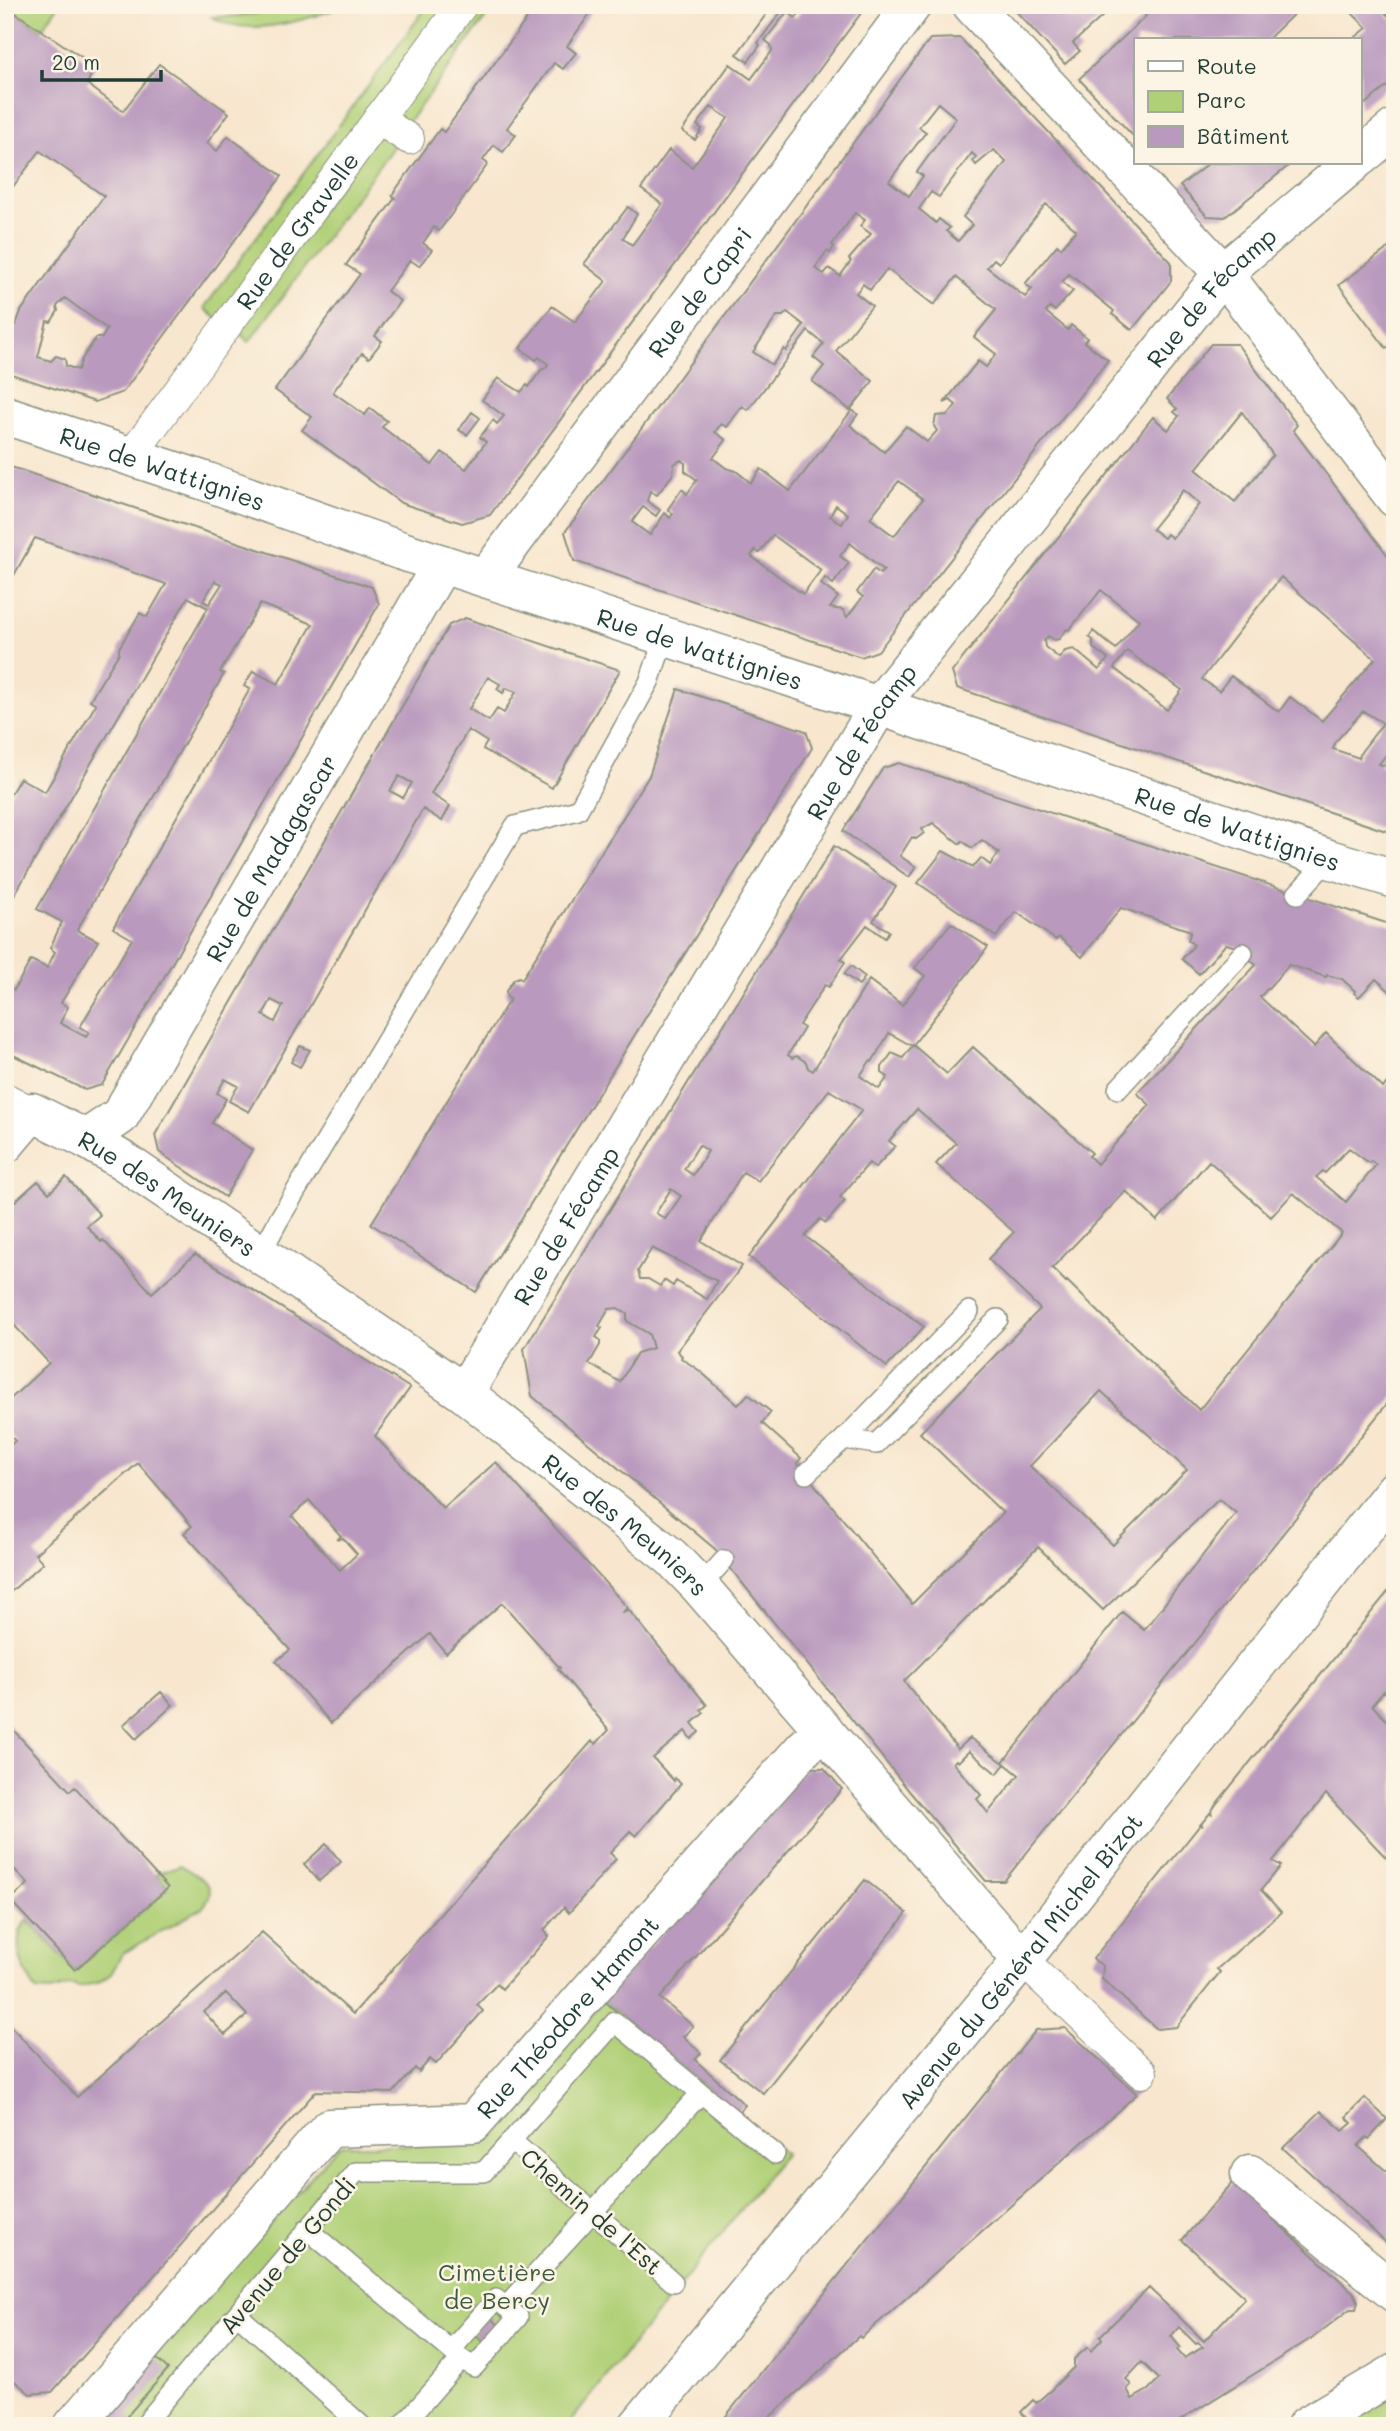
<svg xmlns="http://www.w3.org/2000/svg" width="1400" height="2431" viewBox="0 0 1400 2431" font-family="Mali,sans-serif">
<rect width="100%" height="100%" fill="#fcf5e5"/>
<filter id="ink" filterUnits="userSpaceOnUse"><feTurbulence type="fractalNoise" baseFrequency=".0143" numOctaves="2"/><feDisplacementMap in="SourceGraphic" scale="14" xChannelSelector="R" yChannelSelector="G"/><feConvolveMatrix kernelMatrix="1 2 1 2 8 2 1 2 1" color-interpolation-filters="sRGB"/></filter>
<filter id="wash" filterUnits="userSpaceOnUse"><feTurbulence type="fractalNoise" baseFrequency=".00686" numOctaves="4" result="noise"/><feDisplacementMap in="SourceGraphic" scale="28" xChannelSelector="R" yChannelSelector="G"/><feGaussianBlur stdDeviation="1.57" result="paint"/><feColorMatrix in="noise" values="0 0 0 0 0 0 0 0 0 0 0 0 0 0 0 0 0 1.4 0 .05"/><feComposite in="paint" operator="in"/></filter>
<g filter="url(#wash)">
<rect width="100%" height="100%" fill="#f8e6ce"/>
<path fill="#b0d077" stroke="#688656" stroke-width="2" d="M5,5h54l-18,25z
M290,5h56c-36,14 -99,34 -134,12 27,0 52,-3 78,-12z
M428,5h25l-233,316 -16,-13z
M472,5h23l-88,119 -14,-10z
M382,127l17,12 -150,203 -14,-13z
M180,1865c18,12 43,20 22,43l-80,46 -11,20 -12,8 -20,5 -8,-2 -20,6 -15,-1c-15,-22 -26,-48 -9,-71l48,51 93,-82 -13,-14z
M603,2000l182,154 -218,272h-475l247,-281h136z
M1395,2395v31h-53z"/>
<g id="blocks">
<path fill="#b99abe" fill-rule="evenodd" d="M537,5h59l-29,41 9,7 -13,16 -9,-6 -47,65 9,7 -13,17 -9,-7 -11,15 5,4 -49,67 -5,-4 -11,16 9,7 -13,16 -9,-6 -23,31 13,10 -25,35 7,5 -13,17 -7,-5 -29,39 32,23 5,-7 17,13 -5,6 50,38 10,-13 24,17 20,-27 -6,-5 13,-17 4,4 7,-8 -22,-16 16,-22 23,14 6,-7 2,2 12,-17 5,-2 2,-4 -9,-7 -3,3 -16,-12 32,-42 23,16 31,-41 -22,-17 44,-57 9,7 -14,24 9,7 30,-41 -21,-15 28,-39 23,17 32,-43 4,-6 -17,-11 -14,18 5,4 -7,11 -13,-9 48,-67 21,15 21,-28 -1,-6 -6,-5 22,-28 9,6 9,-13h62l-377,510 -28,8 -61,-20 -99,-73 10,-13 -37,-27 85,-116 -14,-9 49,-67 -3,-3 48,-66 4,3z
M773,5h13l-28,38 2,2 -12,17 -11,-8z
M1010,5h105l-42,38 7,8 -15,13z
M1148,5l67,1 88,-1 -36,35h-131v99l-57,-60 67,-63 -4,-5z
M1344,5h33l18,17v58l-35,28v-68h-8l15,-12z
M5,6l90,60 -8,18 36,27 36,-47 70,49 -22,30 10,8 11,-15 54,40 -159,216 -28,10 -90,-30v-51l11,4 5,-14 83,-115 -64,-45 -35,46zM65,298l42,31 -5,9h-6l-14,21 -4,11 -12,-4 -1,-7 -9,-3 -5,5 -13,-4 9,-36 4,1 7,-11 -1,-5z
M960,38l211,224v19l-39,49 -20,-16 2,-3 -45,-37 -7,8 11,9 -18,20 -5,-4 -4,5 22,18 3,-5 16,13 -3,4 24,18 -230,291 -17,6 -287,-96 -9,-29 365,-493zM938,103l18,15 -39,54 6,4 -14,20 -20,-15 37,-49 -7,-5zM994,150l12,12 -43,55 9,8 -14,16 -12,-10 4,-3 -11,-9 -3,4 -17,-14 12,-17 8,5 33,-44 5,5 -4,3 3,4zM1046,204l30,26 -15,18 -4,-3 -32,39 7,5 -7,8 -38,-30 7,-8 5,4zM855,213l10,7 -5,6 11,8 -22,25 2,2 -11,15 -11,-8 -5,6 -9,-6 12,-17 3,2 4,-6 -2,-2zM887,269l47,36 22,-28 40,33 -22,27 22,17 -10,13 -8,-6 -34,42 6,-3 6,5 -8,10 -12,1 -2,10 3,5 -10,11 -21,-16 -22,26 -34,-27 8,-11 -6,-4 -62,81 -29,-22 -10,14 -15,-12 -10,-3 -13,-10 13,-18 -11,-8 6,-8 6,3 15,-21 6,4 60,-79 16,13 -11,13 11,9 -12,15 38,29 23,-29 -37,-30 36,-45 -16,-13 7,-9 7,6zM787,312l17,13 -18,26 -2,-2 -12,16 -19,-13 24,-36h6zM681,460l4,3v8l12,9 -10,14 -5,-5 -14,20 5,5 -3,4 -5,-5 -15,22 -18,-13 11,-15 13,9 4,-6 -13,-9 3,-10 7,4 16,-21 1,-10zM899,481l24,18 -29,37 -24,-18zM836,505l12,9 -6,10 -12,-8zM773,535l48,35 -18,24 -52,-38 4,-6 4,3zM850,543l34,27 -4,4 -6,-5 -17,23 6,5 -16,20 -4,-7 -13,-2 8,-11 -17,-13 4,-6 8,6 16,-21 -9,-7z
M1209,163h83l-67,54 -18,-1 -27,-30z
M1395,243v99l-9,6 -47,-63z
M1211,344h26l60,81 -4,5 102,135v178l-16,21 16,5v65l-438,-146 -5,-16 201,-255 15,13 11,-14 -5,-4 3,-3 -10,-10zM1242,412l31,43 -38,47 -39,-33zM1183,490l16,14 -27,34 -5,-4 -3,4 -12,-9zM1281,577l94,82 -53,62 -32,-24 -11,15 -48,-36 -12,15 -17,-12zM1101,590l38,30 -23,29 -23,-18 -4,6 4,3v8l15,11 -9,11 -25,-21 -9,2 -6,7 -14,-11 -1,-7 4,-4 6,4 5,-1 7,-9 4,-1zM1127,651l55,39 -15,20 -53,-42zM1363,711l20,12 -22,29 -2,6 -26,-9 3,-8z
M472,412l8,6 -13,17 -8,-5z
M5,465l367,122 7,17 -277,481 -17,5 -80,-39v-73l5,2 -3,7 7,3 17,-30 16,8 8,-16 -5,-4 12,-26 -25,-13 171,-301 -20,-11 -183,314v-108l15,-25 25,14 51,-88 -6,-4 29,-47v-5l21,-35 7,4 19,-33 -131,-46 -30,53zM215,581l7,3 -13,20 -6,-3zM260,604l53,20 -35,60 -25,-13 -9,15 6,3 -137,239 19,11 -52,88 9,5 -3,5 -26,-14 8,-16 -7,-4 37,-62 -21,-11 147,-256 -4,-2z
M465,618l155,52 -68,118 -69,-39 4,-7 -19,-12 -37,64 19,12 -8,15 -19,-12 -174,303 -20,-11 9,-15 -13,-7 -8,14 9,6 -14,24 40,27 -27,47 -66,-45 -4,-17 294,-510zM488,677l12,7 -3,5 6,4 3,-5 10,4 -12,21 -7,-4 -8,12 -20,-12zM399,776l13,7 -9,15 -13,-7zM271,1000l12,6 -8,16 -12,-7z
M678,689l128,42 6,17 -336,544 -105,-68 139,-225 -3,-2 -1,-6 8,-12 5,-2 3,2 127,-203z
M899,763l496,163v70l-19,-17 -17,18 -5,-4 1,-2 -13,-12 -15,-4 -1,2 -37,-12 -29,32 54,50 12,-14 57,55 12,-16v154l-6,9 6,5v154l-391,487h-18l-76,-89 -195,-243 -183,-153 -8,-47 310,-503 62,41 -23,34 16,10 -4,7 -18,-13 -26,34 4,3 -16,25 -4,-2 -26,40 5,3 -16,27 4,3 5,-2 9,6 2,6 5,3 56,-91 33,25 23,-29 -10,-8 36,-45 37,24 -75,98 34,29 26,-27 119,106 -3,3 8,8 53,-59 -13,-12 119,-128 -19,-18 -11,-3 -27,30 -17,-15 12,-14 -6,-5 3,-9 -70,-23 -39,49 -23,-20 -3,3 -40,-28 -20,25 -78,-54 25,-32 30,16 8,-9 9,7 9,-12 -17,-13 -10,8 -10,-7 -2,3 -27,-21 -11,6 2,4 -8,6 -4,-2 -12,19 16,11 -7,10 -66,-46 40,-63zM889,1033l23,13 -9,12 -11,-5 -10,14v6l6,4 -9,12 -19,-13 10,-15 2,1zM829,1090l33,20 -113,147 138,110 37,-40 -119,-91 15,-17 6,4 19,-22 -5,-4 29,-34 6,5 20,-22 -6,-5 28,-32 39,34 -20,21 78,68 -26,27 52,50 -120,124 83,80 -91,91 -115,-141 4,-5 -39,-35 9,-11 -23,-18 -10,11 -38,-34 -19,-13 1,-2 -5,-5 65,-85 -41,-25 42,-69 15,9zM699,1145l9,6 -15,24 -9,-6zM1349,1148l20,15 2,-2 5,4 -30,37 -30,-25 7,-6 2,2zM1209,1161l62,56 22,-24 49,40 -143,177 -132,-129 -1,1 -14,-14 74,-77 31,30zM671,1189l10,7 -16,23 -9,-6zM652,1248l65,33 -10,18 -31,-18 -3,5 -9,-6 -4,6 -12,-7h-8l-2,-8zM618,1308l9,6v7l22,13 4,14 -16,5 -17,29 -31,-18 11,-19v-5l-4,-3 6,-9 -3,-2 10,-17zM1101,1391l86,79 -74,75 -83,-79zM1219,1499l17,14 -92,117 -22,-18 -119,150 16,13 -31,38 -11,-14 4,-4 -28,-32 3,-3 2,2 11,-11 28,23 8,-10 -35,-26 -12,11 -54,-68 134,-134 65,63z
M851,966l14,11 -6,8 -15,-11z
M300,1046l10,4 -10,17 -9,-5z
M66,1177l34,38 -13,11 14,16 2,-2 49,53 43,-39 215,134 -35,48 10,11 58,61 53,-46 131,145 -5,7 6,-5 79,96 -6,5 3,3 -12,10 7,9 -8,7 -6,-8 -32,27 21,23 1,-3 6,6 -45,52 -6,-5 -20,22 6,6 -47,54 -5,-6 -20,23 5,6 -47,53 -5,-5 -20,21 6,6 -47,53 -6,-5 -11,13 -4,-4 -22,25 -77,-2 -264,301 -22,2 -25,-21v-353l72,77 185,-165 91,82 239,-273 4,3 13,-14 -51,-61 2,-1 -58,-65 -56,50 -16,-19 -99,89 -55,-62 14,-11 -106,-117 8,-7 -54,-63 -103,91 8,9 -38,34v-147l10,-9 -10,-12v-25l44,-41 -35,-38 -3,3 -6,-6v-112l33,-29 11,12zM309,1500l32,36 -4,4 6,-2 14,16 -17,16 -48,-54zM226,1993l21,22 -22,20 -21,-23z
M1395,1583v117l-11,-9 -12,14 23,25v137l-69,-73 -53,67 8,5 -20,24 20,22 -64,57 3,3 -44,55 -19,2 -55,-50 1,-13 -10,-7 107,-134 3,1 -2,-2 9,-11 2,2 -1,-3 6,-9z
M161,1692l12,13 -37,34 -13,-14z
M5,1721l65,70 5,-4 93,101 -93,82 -65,-70 18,-16 -23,-25z
M806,1768h18l18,21 -182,209 33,28 -10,11 18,16 -6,7 50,45 -7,8 -135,-113z
M326,1844l15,18 -22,19 -15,-17z
M865,1880l42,33 -144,180 -43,-33z
M1065,2028l72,66 -276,244 -2,-2 -99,90h-42l318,-396z
M1365,2098l22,21 -18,20 -2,-2 -9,9 37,33v72l-112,-103 38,-37 22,20 9,-8 -6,-6z
M1233,2182l121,111 4,8 -2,8h-6l-35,27 -144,90h-137l-13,-14 12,-12 3,3 16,-14 22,-22v-8l14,-12 3,4 11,-12 -2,-3 49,-48 55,53 41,-43 -63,-58zM1179,2327l17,17 2,-1 5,4 -19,11 -7,-8 3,-3 -9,-11zM1142,2362l17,17 -11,11 -16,9 -5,-10 4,-4 -5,-6z
M488,2316l12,10 -15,17 -12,-9z
M154,2356l14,13 -41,47 8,6 -3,4h-40z"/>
</g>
</g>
<g filter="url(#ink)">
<use href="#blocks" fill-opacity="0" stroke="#8c9281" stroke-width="2"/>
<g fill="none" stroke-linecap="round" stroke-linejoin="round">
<g stroke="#8c9281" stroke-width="22">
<path id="service" d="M1297,894l32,-35
M1118,1089l125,-136
M260,1255l18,-34 237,-395 63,-16 71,-128 16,-45
M844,1439l32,5 122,-125
M806,1474l38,-35 125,-128
M700,1587l24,-27
M512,2141l161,141
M307,2229l154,130
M237,2314l125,112
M451,2350l45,-51 10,8
M143,2426l213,-254h128l131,-150 160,132
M402,2426l59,-67 13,8 44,-50 -12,-10 195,-214"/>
</g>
<g stroke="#8c9281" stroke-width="32">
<g id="pedestrian">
<path d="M378,119l31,20"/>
<path id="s1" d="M131,456l331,-451"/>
<path d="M5,1098l27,14"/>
<path d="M1022,1960l120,113"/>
</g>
</g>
<g stroke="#8c9281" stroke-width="41">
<g id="minor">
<path d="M972,5l251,268 172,225"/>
<path d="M1360,157l35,-29"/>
<path id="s2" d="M5,415l200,66 197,70 477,155 450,153 66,20"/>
<path id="s3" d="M486,578l426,-573"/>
<path id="s4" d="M86,1139l34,-23 322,-552"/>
<path id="s5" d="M5,1144l27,-32 54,27 39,23 339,231 207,164 29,30 322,373"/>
<path id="s6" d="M464,1393l415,-687 344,-433 130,-110"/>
<path d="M1250,2174l145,119"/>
<path id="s7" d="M73,2426l256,-298 144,-5 331,-375 20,-18"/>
<path id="s8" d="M638,2426l384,-466 373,-470"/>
</g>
</g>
<g stroke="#8c9281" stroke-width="41">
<path id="primary" d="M1306,2426l89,-53"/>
</g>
<use href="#service" stroke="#fff" stroke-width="19"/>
<use href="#pedestrian" stroke="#fff" stroke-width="30"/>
<use href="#minor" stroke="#fff" stroke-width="38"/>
<use href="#primary" stroke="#fff" stroke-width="38"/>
<path stroke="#1f3d34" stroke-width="2" d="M1373,2426l22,-13"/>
</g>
</g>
<g text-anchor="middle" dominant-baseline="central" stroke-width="5" stroke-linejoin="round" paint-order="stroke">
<g font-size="24" fill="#1f3d34" stroke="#fcf5e5">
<text stroke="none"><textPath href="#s1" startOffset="280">Rue de Gravelle</textPath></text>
<text stroke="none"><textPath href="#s3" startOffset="357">Rue de Capri</textPath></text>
<text stroke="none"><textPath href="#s6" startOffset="1330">Rue de Fécamp</textPath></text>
<text stroke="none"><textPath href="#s2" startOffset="166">Rue de Wattignies</textPath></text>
<text stroke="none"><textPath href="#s2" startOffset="733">Rue de Wattignies</textPath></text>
<text stroke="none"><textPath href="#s6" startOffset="763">Rue de Fécamp</textPath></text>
<text stroke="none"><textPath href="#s2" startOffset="1300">Rue de Wattignies</textPath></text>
<text stroke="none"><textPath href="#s4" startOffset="340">Rue de Madagascar</textPath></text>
<text stroke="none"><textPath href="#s5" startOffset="200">Rue des Meuniers</textPath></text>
<text stroke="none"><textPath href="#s6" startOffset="196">Rue de Fécamp</textPath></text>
<text stroke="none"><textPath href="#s5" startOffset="766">Rue des Meuniers</textPath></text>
<text stroke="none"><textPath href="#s8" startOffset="602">Avenue du Général Michel Bizot</textPath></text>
<text stroke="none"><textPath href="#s7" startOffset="679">Rue Théodore Hamont</textPath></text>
<text transform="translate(592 2211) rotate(41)">Chemin de l'Est</text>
<text transform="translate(287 2255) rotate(-50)">Avenue de Gondi</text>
</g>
<g font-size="24" fill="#3c5a41" stroke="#fcf5e5">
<text x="497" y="2271">Cimetière<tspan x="497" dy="28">de Bercy</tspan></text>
</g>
</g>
<rect width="1400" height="2431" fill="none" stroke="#fcf5e5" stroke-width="28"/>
<rect x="1134" y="38" width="228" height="126" fill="#fcf5e5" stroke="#a4ab9e" stroke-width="2"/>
<rect x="1148" y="61" width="35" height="10" fill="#ffffff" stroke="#a4ab9e" stroke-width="2"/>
<text x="1197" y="74" font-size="21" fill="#1f3d34">Route</text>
<rect x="1148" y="91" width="35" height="21" fill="#b0d077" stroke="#a4ab9e" stroke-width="2"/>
<text x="1197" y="108" font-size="21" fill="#1f3d34">Parc</text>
<rect x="1148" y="126" width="35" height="21" fill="#b99abe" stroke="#a4ab9e" stroke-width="2"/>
<text x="1197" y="144" font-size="21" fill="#1f3d34">Bâtiment</text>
<path d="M42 70v10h119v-10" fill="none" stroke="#1f3d34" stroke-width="3.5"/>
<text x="52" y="70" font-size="21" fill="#1f3d34" stroke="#fcf5e5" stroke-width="5" paint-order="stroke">20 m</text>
</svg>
